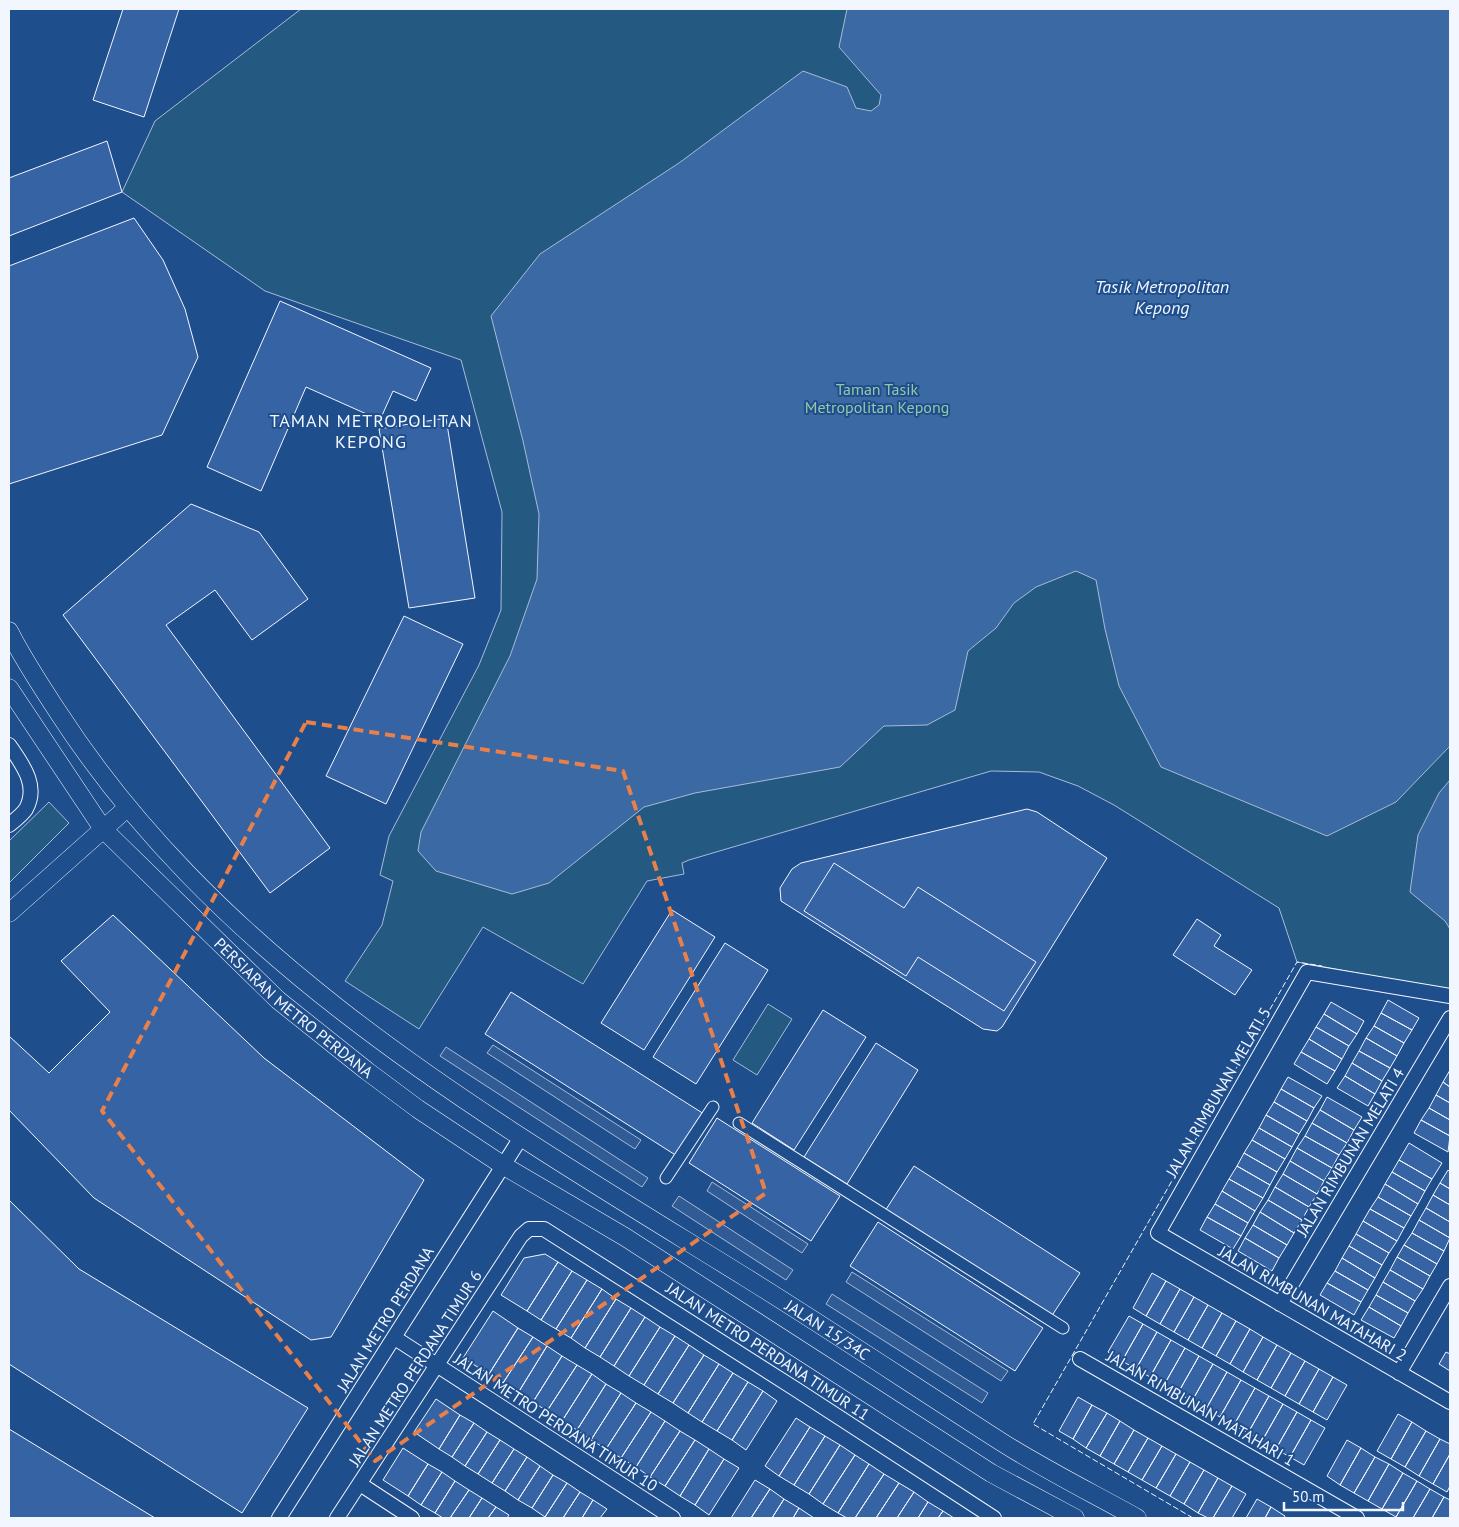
<svg xmlns="http://www.w3.org/2000/svg" width="1459" height="1527" viewBox="0 0 1459 1527" font-family="'PT Sans',sans-serif">
<rect width="100%" height="100%" fill="#1f4e8c"/>
<path fill="#245a82" stroke="#a8bbd7" d="M301,9h1149v981l-153,-28 -18,-54 -165,-103 -36,-19 -39,-14 -48,-1 -302,89 -7,3 2,11 -37,7 -64,103 -100,-57 -64,102 -74,-48 37,-56 11,-44 -13,-6 9,-39 90,-171 22,-55 1,-98 -41,-152 -196,-69 -143,-99 33,-71z
M49,802l20,21 -60,60v-42z
M768,1004l24,15 -35,56 -24,-15z"/>
<path fill="#305b95" stroke="#a8bbd7" d="M493,1045l148,95 -6,9 -148,-96z
M446,1047l202,131 -6,9 -202,-131z
M712,1182l96,62 -6,9 -95,-62z
M679,1196l114,74 -7,10 -114,-74z
M852,1272l156,99 -7,10 -155,-99z
M832,1294l156,99 -6,10 -156,-99z"/>
<path fill="#3b69a3" stroke="#a8bbd7" d="M847,9h603v737l-54,56 -69,34 -166,-69 -42,-81 -14,-57 -9,-49 -20,-9 -40,16 -22,16 -18,25 -28,23 -13,59 -28,15 -43,1 -44,41 -145,26 -51,14 -95,76 -37,11 -76,-23 -18,-20 3,-19 89,-176 27,-77 2,-65 -16,-73 -32,-125 49,-62 139,-91 124,-92 44,16 9,21 15,3 8,-6 2,-10 -42,-48z
M1450,780v149l-5,-8 -35,-29 8,-57 21,-42z"/>
<path fill="#3563a3" stroke="#f2f6ff" d="M123,9h56l-35,108 -51,-17z
M107,141l15,51 -113,44v-58z
M134,218l29,42 22,49 13,48 -36,78 -153,49v-218z
M280,301l151,67 -15,33 -23,-10 -13,29 -74,-33 -45,104 -54,-24z
M446,418l29,180 -66,10 -30,-179z
M191,504l68,28 49,67 -56,41 -37,-50 -49,35 164,223 -60,45 -207,-278z
M404,616l59,28 -77,160 -60,-28z
M1027,809l10,3 70,46 -105,169 -5,4 -14,-2 -202,-128 -1,-13 12,-19 9,-6z
M834,863l70,45 14,-21 118,75 -32,49 -86,-54 -12,19 -102,-65z
M672,910l43,27 -71,113 -43,-27z
M113,915l151,143 160,122 -93,157 -20,3 -217,-142 -85,-88v-74l40,37 61,-61 -49,-51z
M1197,919l24,16 -7,11 38,24 -17,25 -62,-40z
M725,943l43,27 -72,114 -43,-27z
M511,992l193,122 -27,42 -192,-122z
M1388,1000l31,18 -7,12 -31,-17z
M1331,1002l33,19 -7,13 -33,-20z
M823,1010l43,27 -72,113 -42,-27z
M1381,1013l31,17 -8,13 -30,-17z
M1324,1014l33,20 -8,12 -33,-19z
M1374,1026l30,17 -7,13 -31,-18z
M1316,1027l33,19 -7,13 -33,-20z
M1366,1038l31,18 -7,12 -31,-17z
M1309,1039l33,20 -7,12 -34,-19z
M876,1043l42,27 -71,114 -43,-27z
M1359,1051l31,17 -8,13 -30,-18z
M1301,1052l34,19 -8,13 -33,-20z
M1352,1063l30,18 -7,13 -30,-18z
M1450,1070v17l-7,-5z
M1345,1076l30,18 -7,12 -31,-18z
M1288,1077l34,19 -8,12 -33,-19z
M1443,1082l7,5v16l-14,-8z
M1281,1089l33,19 -7,13 -33,-19z
M1436,1095l14,8v17l-21,-12z
M1327,1097l35,20 -8,13 -34,-20z
M1274,1102l33,19 -8,13 -33,-19z
M1429,1108l21,12v16l-29,-16z
M1320,1110l34,20 -7,13 -35,-20z
M1266,1115l33,19 -7,13 -33,-19z
M717,1118l123,78 -29,45 -122,-78z
M1421,1120l29,16 -2,16 -34,-19z
M1312,1123l35,20 -8,12 -34,-19z
M1259,1128l33,19 -7,12 -33,-19z
M1305,1136l34,19 -7,13 -35,-20z
M1252,1140l33,19 -8,13 -33,-19z
M1409,1143l33,20 -10,16 -33,-19z
M1297,1148l35,20 -8,13 -34,-20z
M1244,1153l33,19 -7,13 -33,-19z
M1399,1160l33,19 -7,12 -33,-19z
M1290,1161l34,20 -7,13 -34,-20z
M914,1166l166,107 -29,44 -166,-106z
M1237,1166l33,19 -7,13 -34,-19z
M1448,1170l2,2v17l-10,-6z
M1392,1172l33,19 -7,13 -33,-20z
M1283,1174l34,20 -8,13 -34,-20z
M1229,1179l34,19 -8,13 -33,-20z
M1440,1183l10,6v16l-17,-10z
M1385,1184l33,20 -7,12 -33,-19z
M1275,1187l34,20 -7,13 -34,-20z
M1222,1191l33,20 -7,12 -33,-19z
M1433,1195l17,10v17l-24,-14z
M1378,1197l33,19 -7,12 -34,-19z
M9,1200l70,69 229,139 -66,105 -233,-149z
M1268,1200l34,20 -8,13 -34,-21z
M1215,1204l33,19 -7,13 -34,-19z
M1426,1208l24,14v16l-31,-18z
M1370,1209l34,19 -7,13 -34,-20z
M1260,1212l34,21 -7,12 -34,-20z
M1207,1217l34,19 -8,13 -33,-19z
M1419,1220l31,18 -6,13 -32,-18z
M1363,1221l34,20 -8,12 -33,-19z
M878,1222l165,106 -28,43 -165,-105z
M1253,1225l34,20 -8,13 -34,-20z
M1412,1233l32,18 -7,13 -33,-19z
M1356,1234l33,19 -7,12 -33,-19z
M1245,1238l34,20 -7,13 -34,-20z
M1404,1245l33,19 -7,12 -33,-19z
M1349,1246l33,19 -7,13 -33,-20z
M545,1254l13,8 -31,49 -26,-16 23,-37z
M1397,1257l33,19 -7,13 -33,-19z
M1342,1258l33,20 -7,12 -33,-19z
M558,1262l14,9 -31,49 -14,-9z
M1390,1270l33,19 -8,12 -32,-19z
M572,1271l15,9 -31,49 -15,-9z
M1335,1271l33,19 -7,12 -34,-19z
M1152,1273l14,8 -20,35 -13,-8z
M587,1280l15,9 -31,49 -15,-9z
M1166,1281l14,8 -20,35 -14,-8z
M1383,1282l32,19 -7,12 -32,-18z
M1327,1283l34,19 -7,13 -34,-20z
M602,1289l14,10 -31,49 -14,-10z
M1180,1289l14,8 -20,35 -14,-8z
M1376,1295l32,18 -7,13 -32,-19z
M1194,1297l14,8 -20,35 -14,-8z
M616,1299l15,9 -31,49 -15,-9z
M1208,1305l14,8 -20,35 -14,-8z
M1369,1307l32,19 -7,12 -33,-18z
M631,1308l14,9 -31,49 -14,-9z
M493,1311l25,17 -29,46 -26,-16z
M1222,1313l14,8 -20,35 -14,-8z
M1129,1316l14,8 -21,37 -14,-9z
M645,1317l15,10 -31,49 -15,-10z
M1236,1321l14,8 -20,35 -14,-8z
M1143,1324l14,8 -21,37 -14,-8z
M660,1327l15,9 -31,49 -15,-9z
M518,1328l15,9 -30,46 -14,-9z
M1250,1329l13,8 -20,35 -13,-8z
M1157,1332l14,8 -21,37 -14,-8z
M675,1336l14,9 -31,49 -14,-9z
M533,1337l14,9 -29,47 -15,-10z
M1263,1337l14,8 -20,35 -14,-8z
M1171,1340l14,8 -21,37 -14,-8z
M689,1345l15,10 -31,48 -15,-9z
M1277,1345l14,8 -20,35 -14,-8z
M547,1346l15,10 -29,46 -15,-9z
M1185,1348l14,8 -21,37 -14,-8z
M1446,1352l4,2v17l-11,-7z
M1291,1353l14,8 -20,35 -14,-8z
M704,1355l15,9 -31,49 -15,-10z
M562,1356l15,9 -30,46 -14,-9z
M1199,1356l14,8 -21,37 -14,-8z
M1305,1361l14,8 -20,35 -14,-8z
M719,1364l14,9 -31,49 -14,-9z
M1213,1364l14,8 -21,37 -14,-8z
M577,1365l15,9 -30,47 -15,-10z
M1319,1369l14,8 -20,35 -14,-8z
M1227,1372l14,8 -21,37 -14,-8z
M733,1373l15,9 -31,49 -15,-9z
M592,1374l14,10 -29,46 -15,-9z
M1333,1377l14,8 -20,35 -14,-8z
M1241,1380l14,8 -21,37 -14,-8z
M748,1382l15,9 -31,49 -15,-9z
M606,1384l15,9 -30,47 -14,-10z
M1255,1388l14,8 -21,37 -14,-8z
M763,1391l14,10 -31,49 -14,-10z
M621,1393l15,10 -30,46 -15,-9z
M1269,1396l14,8 -21,37 -14,-8z
M1078,1397l14,8 -19,34 -14,-8z
M436,1399l24,16 -21,34 -25,-17z
M636,1403l15,9 -30,46 -15,-9z
M1283,1404l14,8 -21,37 -14,-8z
M1092,1405l15,8 -21,35 -13,-9z
M651,1412l14,9 -29,46 -15,-9z
M1297,1412l14,8 -21,37 -14,-8z
M1107,1413l13,8 -20,35 -14,-8z
M1398,1414l14,8 -21,37 -14,-8z
M460,1415l14,8 -22,34 -13,-8z
M796,1418l14,9 -31,49 -14,-10z
M1311,1420l14,8 -21,37 -14,-8z
M665,1421l15,10 -30,46 -14,-10z
M1120,1421l14,9 -20,34 -14,-8z
M1412,1422l14,9 -21,36 -14,-8z
M474,1423l13,9 -22,34 -13,-9z
M810,1427l15,9 -31,49 -15,-9z
M9,1429l146,89h-146z
M1134,1430l14,8 -20,34 -14,-8z
M680,1431l15,9 -30,46 -15,-9z
M1426,1431l14,8 -21,37 -14,-9z
M487,1432l13,8 -22,34 -13,-8z
M825,1436l15,9 -31,49 -15,-9z
M1148,1438l14,8 -20,34 -14,-8z
M1440,1439l10,5v10l-17,30 -14,-8z
M500,1440l14,9 -22,34 -14,-9z
M695,1440l14,9 -29,47 -15,-10z
M1347,1440l14,8 -21,37 -13,-9z
M840,1445l15,10 -32,49 -14,-10z
M1162,1446l14,8 -20,34 -14,-8z
M403,1448l25,16 -20,32 -25,-16z
M1361,1448l14,9 -21,36 -14,-8z
M514,1449l13,8 -22,34 -13,-8z
M709,1449l15,10 -29,46 -15,-9z
M1176,1454l14,8 -20,34 -14,-8z
M1450,1454v32l-3,6 -14,-8z
M855,1455l14,9 -31,49 -15,-9z
M527,1457l13,9 -22,34 -13,-9z
M1375,1457l14,7 -21,37 -14,-8z
M724,1459l15,9 -30,47 -14,-10z
M1190,1462l14,8 -20,34 -14,-8z
M428,1464l14,8 -21,33 -13,-9z
M869,1464l15,10 -29,44h-8l-9,-5z
M1389,1464l14,9 -21,36 -14,-8z
M540,1466l13,9 -21,33 -14,-8z
M1204,1470l14,8 -20,35 -14,-9z
M442,1472l13,9 -20,32 -14,-8z
M1403,1473l14,8 -21,36 -14,-8z
M884,1474l15,9 -23,35h-21z
M553,1475l14,8 -22,34 -13,-9z
M1218,1478l14,8 -19,32h-5l-10,-5z
M755,1480l15,9 -19,29h-20z
M455,1481l14,9 -19,28h-7l-8,-5z
M1417,1481l13,8 -17,29h-15l-2,-1z
M567,1483l13,9 -17,26h-16l-2,-1z
M899,1483l15,9 -17,26h-21z
M1232,1486l14,8 -14,24h-19z
M770,1489l14,10 -12,19h-21z
M1430,1489l14,8 -12,21h-19z
M469,1490l13,8 -13,20h-19z
M580,1492l13,8 -11,18h-19z
M914,1492l14,10 -10,16h-21z
M1444,1497l6,3v18h-18z
M482,1498l14,9 -8,11h-19z
M784,1499l15,9 -6,10h-21z
M1257,1499l14,8 -6,11h-19z
M593,1500l14,9 -7,9h-18z
M928,1502l15,9 -5,7h-20z
M496,1507l13,8 -2,3h-19z
M1271,1507l14,9 -1,2h-19z
M799,1508l15,10h-21z
M943,1511l11,7h-16z"/>
<g fill="none" stroke-linecap="round" stroke-linejoin="round">
<g stroke="#f2f6ff" stroke-width="13">
<path id="pedestrian" d="M739,1123l324,205
M666,1178l47,-71"/>
</g>
<g stroke="#f2f6ff" stroke-width="16">
<path id="minor" d="M9,745c13,19 30,40 17,64 -4,6 -12,12 -17,16
M1450,996l-143,-24 -149,261 292,169
M1280,1304l170,-286
M395,1338l278,180
M1080,1359l277,159
M1399,1373l51,-87
M360,1484l52,34
M279,1518l241,-379
M337,1518l184,-282 8,-7h15l253,161 197,128"/>
</g>
<g stroke="#f2f6ff" stroke-width="19">
<g id="tertiary">
<path id="s1" d="M9,631c14,28 32,55 49,81 166,256 434,408 687,565 87,54 172,111 258,166 43,27 89,50 134,75"/>
<path id="s2" d="M9,688l94,141 175,171 89,71 51,38 86,57 121,71 366,236 84,45"/>
<path d="M9,913l118,-105"/>
</g>
</g>
<use href="#pedestrian" stroke="#1f4e8c" stroke-width="11"/>
<use href="#minor" stroke="#1f4e8c" stroke-width="14"/>
<use href="#tertiary" stroke="#1f4e8c" stroke-width="18"/>
<path stroke="#f2f6ff" stroke-width="1" stroke-dasharray="6 2.5" stroke-linecap="butt" d="M1193,1518l-160,-94 264,-462 25,4"/>
</g>
<path fill="none" stroke="#ea8049" stroke-width="4" stroke-dasharray="10 6" stroke-linejoin="round" d="M306,722l317,49 143,422 -391,268 -273,-350z"/>
<g text-anchor="middle" dominant-baseline="central" stroke-width="4" stroke-linejoin="round" paint-order="stroke">
<g font-size="16" fill="#97c8a6" stroke="#1f4e8c">
<text x="877" y="389">Taman Tasik<tspan x="877" dy="18">Metropolitan Kepong</tspan></text>
</g>
<g font-size="16" fill="#f2f6ff" stroke="#1f4e8c">
<text stroke="none"><textPath href="#s2" startOffset="431">PERSIARAN METRO PERDANA</textPath></text>
<text transform="translate(1218 1092) rotate(-60)">JALAN RIMBUNAN MELATI 5</text>
<text transform="translate(1350 1152) rotate(-59)">JALAN RIMBUNAN MELATI 4</text>
<text transform="translate(1313 1303) rotate(30)">JALAN RIMBUNAN MATAHARI 2</text>
<text transform="translate(385 1319) rotate(-58)">JALAN METRO PERDANA</text>
<text stroke="none"><textPath href="#s1" startOffset="1090">JALAN 15/34C</textPath></text>
<text transform="translate(768 1351) rotate(33)">JALAN METRO PERDANA TIMUR 11</text>
<text transform="translate(415 1368) rotate(-57)">JALAN METRO PERDANA TIMUR 6</text>
<text transform="translate(1201 1408) rotate(30)">JALAN RIMBUNAN MATAHARI 1</text>
<text transform="translate(556 1422) rotate(33)">JALAN METRO PERDANA TIMUR 10</text>
</g>
<g font-size="18" font-style="italic" fill="#f2f6ff" stroke="#1f4e8c">
<text x="1162" y="286">Tasik Metropolitan<tspan x="1162" dy="21">Kepong</tspan></text>
</g>
<g font-size="18" letter-spacing="1" fill="#f2f6ff" stroke="#1f4e8c">
<text x="371" y="420">TAMAN METROPOLITAN<tspan x="371" dy="21">KEPONG</tspan></text>
</g>
</g>
<rect width="1459" height="1527" fill="none" stroke="#f2f6ff" stroke-width="20"/>
<path d="M1284 1502v8h119v-8" fill="none" stroke="#f2f6ff" stroke-width="2.5"/>
<text x="1292" y="1502" font-size="15" fill="#f2f6ff" stroke="#1f4e8c" stroke-width="4" paint-order="stroke">50 m</text>
</svg>
